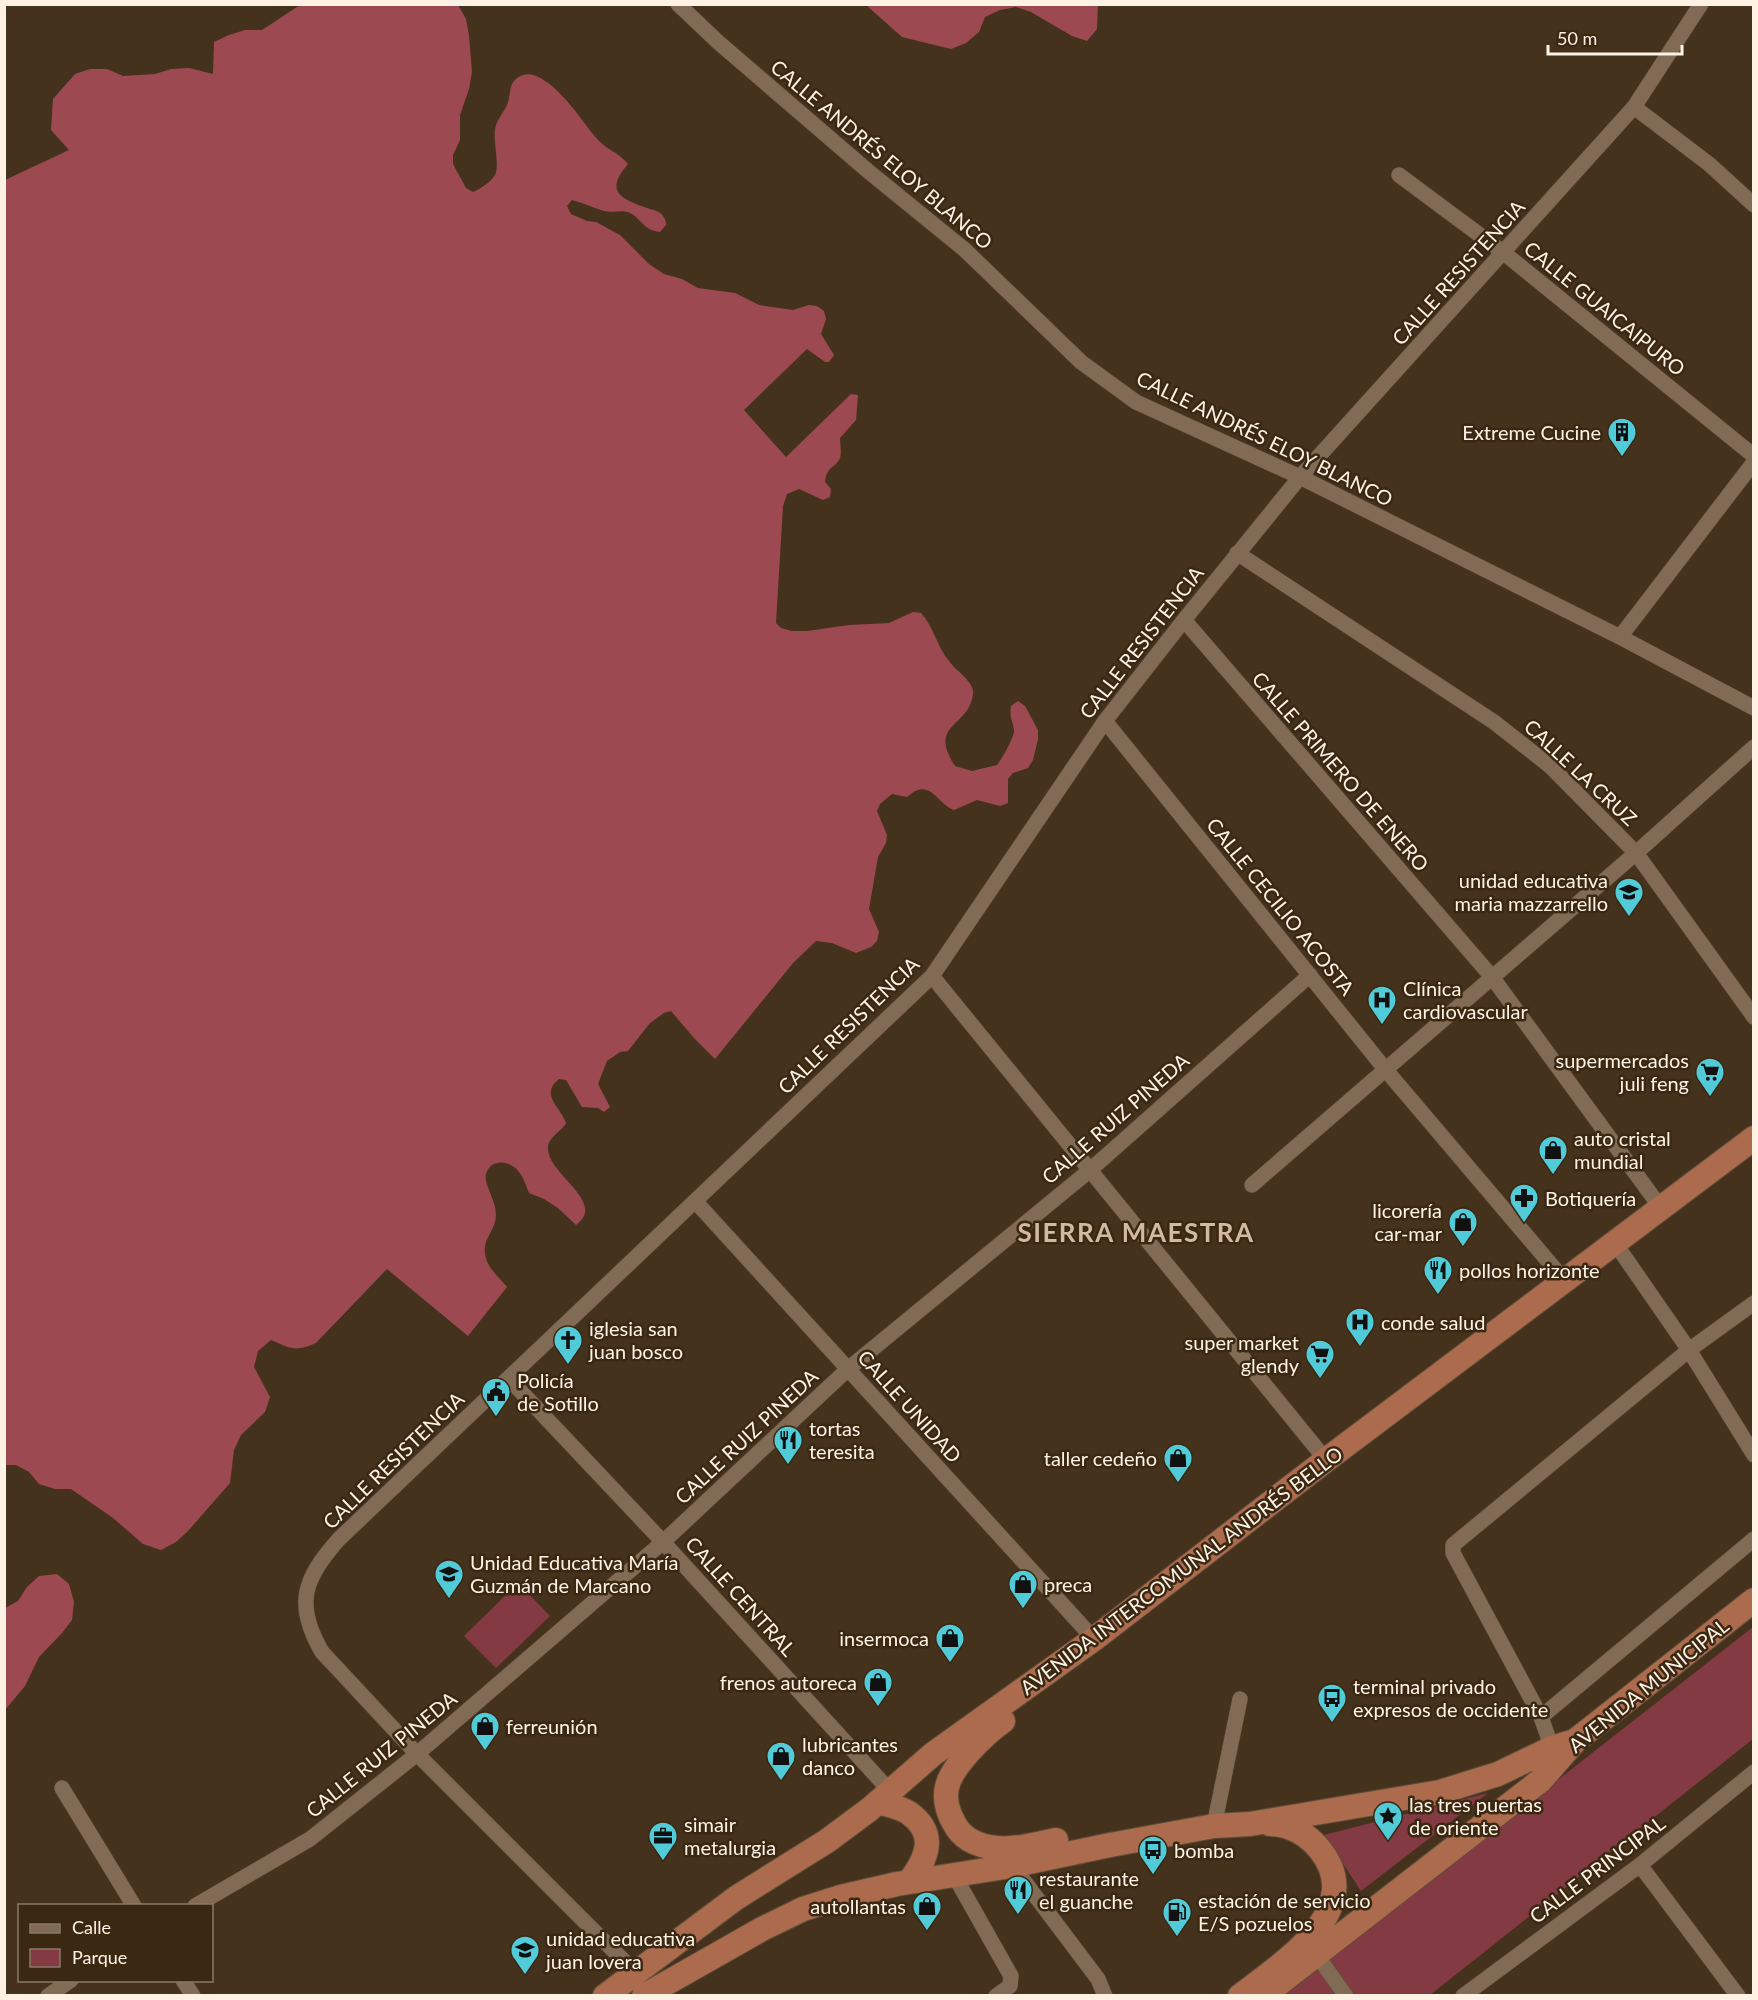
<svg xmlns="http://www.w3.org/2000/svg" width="1758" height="2000" viewBox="0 0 1758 2000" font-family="Lato,sans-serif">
<rect width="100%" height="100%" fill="#45321d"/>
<path fill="#833a42" d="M518,1583l32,33 -54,52 -32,-32z
M1753,1627v112l-323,256 -148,1z
M1488,1793l-127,98 -37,-56z"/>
<path fill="#9d4952" d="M300,5h158l8,14 3,17 3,36 -3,17 -9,26v25l-7,15v9l13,24 7,4c7,-3 18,-10 22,-17 5,-9 -2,-34 0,-45 1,-10 8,-16 12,-25 5,-12 0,-24 16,-30 4,-1 9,-1 13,1 26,11 45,45 63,65 10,10 19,11 29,23 -23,27 -9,34 19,44 6,2 13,3 16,8 2,2 3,7 3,9l-6,7c-18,-2 -18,-14 -32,-20 -7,-2 -16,1 -24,-1 -10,-3 -21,-8 -32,-11l-5,6 4,8 16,7 9,1 24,13 29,29 15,10 18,5 16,9 37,5 24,12 34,5 16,-5 8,1 7,5 2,8 -5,15 13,21 -5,7h-4l-18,-13 -63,61 42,47 65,-63 7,1 -2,25 -16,18c0,7 2,14 0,20 -5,11 -13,7 -15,24l6,7 -1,8 -7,3 -24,-11 -12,5 -4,12 -7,117 5,5 11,3h15l42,-6 40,-2 24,-11 8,1c13,14 16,34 28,48 7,10 26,21 24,33 -4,34 -46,29 -18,72l17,5 25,-6c5,-6 18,-29 17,-35 -1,-9 -5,-13 -3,-24l7,-5 7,5 13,24v9l-5,21 -5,8 -15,5 -5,6v24l-8,3 -23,-6 -23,10c-18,-7 -24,-34 -47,-13l-15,-3 -12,10 -3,7 10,24 -1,8 -8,14 -9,52 10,23 -2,9 -6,6 -15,6 -24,-10 -16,-2 -23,22 -78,96 -21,-21 -23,-27 -7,2 -14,10 -22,28 -8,1 -13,9 -9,23 12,23 -6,5 -6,-4 -16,-1 -16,-27 -7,-1c-20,16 2,28 7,44 -5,9 -18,14 -18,25 -1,26 60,54 28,77l-18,-17 -14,-9 -15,-6c-3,-7 -5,-15 -10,-21 -8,-11 -28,-15 -33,2 -3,12 14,30 9,48 -3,11 -12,19 -10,31 1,14 14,24 22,34l-39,49 -81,-67 -71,74c-21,9 -24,6 -45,-3l-13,11 -4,16 16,30 -5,15 -24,23 -7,15 -4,33 -42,48 -12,11 -15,8 -18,-6 -30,-26 -42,-29h-16l-16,-5 -10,-12 -13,-7h-11v-1285l64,-30 -18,-20 2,-31 22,-25 15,-5h17l16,7 32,-2 16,-5 18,-1 24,6 1,-32 15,-7 16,-5h17z
M866,5h232l-1,24 -10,12 -15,-5 -41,-24 -15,-5 -16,3 -15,7 -6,15 -13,11 -15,6 -49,-12z
M57,1574l12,10 5,18 -2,18 -10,13 -23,24 -14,29 -20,24v-102l13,-7 9,-14 12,-11z"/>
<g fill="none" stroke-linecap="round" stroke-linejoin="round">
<g stroke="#5e4e3b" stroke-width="16">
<path id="minor" d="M678,4l40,38 150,129 97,79 116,112 55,40 164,75 320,160 134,71
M1634,107l75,57 45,41
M1399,175l105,78 250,203
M1237,553l257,169 56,44 86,87 118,164
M1184,620l308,357 169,231
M1620,637l134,-175
M1105,721l280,348 180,212
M932,976l394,484
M1252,1185l384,-332 118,-106
M695,1201l399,438
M1615,1243l74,107 65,105
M509,1379l154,163 227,249
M1541,1717l213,-178
M1552,1748l-11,-31 -88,-164v-8l236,-195 65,-47
M62,1788l72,118
M1214,1826l26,-127
M1012,1865l86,114 7,17
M1640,1865l98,131
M954,1875l57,101 -1,10 -14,10
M195,1906l115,-67 107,-85 246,-212 185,-173 241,-198 221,-196
M1316,1954l30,42
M636,1973l-219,-219 -95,-102c-28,-48 -18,-74 17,-113l593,-563 173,-255 79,-101 116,-143 334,-370 67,-103
M183,1980l10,16
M48,1996l23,-16
M1463,1996l177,-131 114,-93"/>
</g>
<g stroke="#5e4e3b" stroke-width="26">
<path id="trunk" d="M1003,1721c-18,13 -51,44 -56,66 -3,12 1,26 7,36 8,16 24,23 42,25 19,2 41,-4 60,-8
M878,1802c9,3 22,5 31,11 29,21 18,46 0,69
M605,1996l131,-98 91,-57 43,-32 63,-55 161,-115 232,-179 428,-322
M644,1996l118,-67 41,-20 38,-12 56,-13 108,-17 105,-22 104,-19 36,-2 190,-32 58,-18 54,-26 23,-7
M1240,1996c41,-32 127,-85 81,-145 -12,-16 -31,-27 -51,-27
M1263,1996l277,-215 35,-40 179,-141"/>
</g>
<use href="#minor" stroke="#816b54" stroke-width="15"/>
<use href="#trunk" stroke="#ad6b4e" stroke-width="24"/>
</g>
<defs>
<g id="building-pin" transform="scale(1.5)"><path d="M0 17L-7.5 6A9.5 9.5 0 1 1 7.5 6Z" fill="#52cbd8" stroke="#3a2813"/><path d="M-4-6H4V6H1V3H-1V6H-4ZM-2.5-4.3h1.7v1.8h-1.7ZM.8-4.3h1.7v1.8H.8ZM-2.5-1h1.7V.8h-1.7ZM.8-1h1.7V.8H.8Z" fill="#111"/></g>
<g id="school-pin" transform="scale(1.5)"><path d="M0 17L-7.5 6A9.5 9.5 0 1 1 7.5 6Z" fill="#52cbd8" stroke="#3a2813"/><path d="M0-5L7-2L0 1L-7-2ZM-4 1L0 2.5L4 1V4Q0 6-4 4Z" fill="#111"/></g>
<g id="hospital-pin" transform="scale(1.5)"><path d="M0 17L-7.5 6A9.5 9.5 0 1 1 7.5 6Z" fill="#52cbd8" stroke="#3a2813"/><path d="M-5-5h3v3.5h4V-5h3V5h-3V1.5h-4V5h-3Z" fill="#111"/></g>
<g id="supermarket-pin" transform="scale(1.5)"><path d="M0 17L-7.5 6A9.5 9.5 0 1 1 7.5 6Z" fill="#52cbd8" stroke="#3a2813"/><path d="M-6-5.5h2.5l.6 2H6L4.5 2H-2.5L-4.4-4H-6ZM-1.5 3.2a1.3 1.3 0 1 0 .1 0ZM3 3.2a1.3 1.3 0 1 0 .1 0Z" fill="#111"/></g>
<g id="shop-pin" transform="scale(1.5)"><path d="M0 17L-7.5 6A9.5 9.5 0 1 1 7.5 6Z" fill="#52cbd8" stroke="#3a2813"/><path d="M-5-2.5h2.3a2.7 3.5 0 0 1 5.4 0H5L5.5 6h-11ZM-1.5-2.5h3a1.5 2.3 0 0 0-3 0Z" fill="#111"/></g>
<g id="pharmacy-pin" transform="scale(1.5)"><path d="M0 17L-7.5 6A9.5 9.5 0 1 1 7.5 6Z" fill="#52cbd8" stroke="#3a2813"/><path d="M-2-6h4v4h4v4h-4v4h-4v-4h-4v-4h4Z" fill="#111"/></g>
<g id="restaurant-pin" transform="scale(1.5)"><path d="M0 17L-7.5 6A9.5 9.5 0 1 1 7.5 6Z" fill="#52cbd8" stroke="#3a2813"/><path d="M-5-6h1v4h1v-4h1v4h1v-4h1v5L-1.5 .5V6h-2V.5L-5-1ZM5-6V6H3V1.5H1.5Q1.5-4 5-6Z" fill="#111"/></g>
<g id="church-pin" transform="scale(1.5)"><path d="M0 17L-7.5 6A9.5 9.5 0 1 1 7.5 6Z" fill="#52cbd8" stroke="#3a2813"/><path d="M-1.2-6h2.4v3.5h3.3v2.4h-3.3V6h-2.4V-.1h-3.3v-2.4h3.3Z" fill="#111"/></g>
<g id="civic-pin" transform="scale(1.5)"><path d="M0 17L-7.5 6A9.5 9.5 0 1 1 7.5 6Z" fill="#52cbd8" stroke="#3a2813"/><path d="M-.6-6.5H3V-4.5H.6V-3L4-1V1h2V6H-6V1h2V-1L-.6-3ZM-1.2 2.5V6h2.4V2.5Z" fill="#111"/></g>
<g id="bus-pin" transform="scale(1.5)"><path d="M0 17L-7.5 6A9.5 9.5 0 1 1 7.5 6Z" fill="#52cbd8" stroke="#3a2813"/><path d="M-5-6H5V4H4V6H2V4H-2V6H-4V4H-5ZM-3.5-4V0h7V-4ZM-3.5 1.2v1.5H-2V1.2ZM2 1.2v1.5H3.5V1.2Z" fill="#111"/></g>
<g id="sight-pin" transform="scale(1.5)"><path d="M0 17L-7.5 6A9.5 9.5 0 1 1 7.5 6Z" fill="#52cbd8" stroke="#3a2813"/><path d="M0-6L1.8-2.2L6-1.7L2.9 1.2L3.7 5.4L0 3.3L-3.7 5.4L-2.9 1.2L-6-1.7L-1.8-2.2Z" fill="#111"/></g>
<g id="office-pin" transform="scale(1.5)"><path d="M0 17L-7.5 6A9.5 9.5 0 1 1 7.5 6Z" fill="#52cbd8" stroke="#3a2813"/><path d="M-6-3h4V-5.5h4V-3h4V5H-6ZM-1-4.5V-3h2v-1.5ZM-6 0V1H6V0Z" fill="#111"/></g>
<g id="fuel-pin" transform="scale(1.5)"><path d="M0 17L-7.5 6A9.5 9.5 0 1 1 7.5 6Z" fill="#52cbd8" stroke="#3a2813"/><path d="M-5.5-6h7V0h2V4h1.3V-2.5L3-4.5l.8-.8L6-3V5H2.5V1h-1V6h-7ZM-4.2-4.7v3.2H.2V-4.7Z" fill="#111"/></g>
</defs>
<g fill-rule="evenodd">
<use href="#building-pin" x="1622" y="432"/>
<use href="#school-pin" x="1629" y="892"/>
<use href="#hospital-pin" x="1382" y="1000"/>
<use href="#supermarket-pin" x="1710" y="1072"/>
<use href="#shop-pin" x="1553" y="1150"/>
<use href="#pharmacy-pin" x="1524" y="1198"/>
<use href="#shop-pin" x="1463" y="1222"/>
<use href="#restaurant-pin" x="1438" y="1270"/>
<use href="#hospital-pin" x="1360" y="1322"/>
<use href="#church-pin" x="568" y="1340"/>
<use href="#supermarket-pin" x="1320" y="1354"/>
<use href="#civic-pin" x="496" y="1392"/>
<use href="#restaurant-pin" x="788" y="1440"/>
<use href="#shop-pin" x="1178" y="1458"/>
<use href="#school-pin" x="449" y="1574"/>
<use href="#shop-pin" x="1023" y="1584"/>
<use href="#shop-pin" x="950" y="1638"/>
<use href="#shop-pin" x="878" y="1682"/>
<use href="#bus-pin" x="1332" y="1698"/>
<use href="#shop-pin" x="485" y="1726"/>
<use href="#shop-pin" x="781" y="1756"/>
<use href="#sight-pin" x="1388" y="1816"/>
<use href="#office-pin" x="663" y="1836"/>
<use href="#bus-pin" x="1153" y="1850"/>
<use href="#restaurant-pin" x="1018" y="1890"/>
<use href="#shop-pin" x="927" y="1906"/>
<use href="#fuel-pin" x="1177" y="1912"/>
<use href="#school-pin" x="525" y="1950"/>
</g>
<g text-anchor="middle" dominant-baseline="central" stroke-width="5" stroke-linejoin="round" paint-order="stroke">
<g font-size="20" fill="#fef2e5" stroke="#3a2813">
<text transform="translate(882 154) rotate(40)">CALLE ANDRÉS ELOY BLANCO</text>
<text transform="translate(1458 272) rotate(-48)">CALLE RESISTENCIA</text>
<text transform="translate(1605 308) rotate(39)">CALLE GUAICAIPURO</text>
<text transform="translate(1265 438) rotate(26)">CALLE ANDRÉS ELOY BLANCO</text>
<text transform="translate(1141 642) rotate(-52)">CALLE RESISTENCIA</text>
<text transform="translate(1341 771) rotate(49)">CALLE PRIMERO DE ENERO</text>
<text transform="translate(1581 772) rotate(43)">CALLE LA CRUZ</text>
<text transform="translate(1281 906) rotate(51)">CALLE CECILIO ACOSTA</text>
<text transform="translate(848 1025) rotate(-44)">CALLE RESISTENCIA</text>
<text transform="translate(1115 1118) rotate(-41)">CALLE RUIZ PINEDA</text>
<text transform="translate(910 1406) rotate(48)">CALLE UNIDAD</text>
<text transform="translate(746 1436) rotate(-43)">CALLE RUIZ PINEDA</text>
<text transform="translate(393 1460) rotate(-44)">CALLE RESISTENCIA</text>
<text transform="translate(1181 1570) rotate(-37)">AVENIDA INTERCOMUNAL ANDRÉS BELLO</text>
<text transform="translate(741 1596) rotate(48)">CALLE CENTRAL</text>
<text transform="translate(1648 1685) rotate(-39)">AVENIDA MUNICIPAL</text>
<text transform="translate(381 1754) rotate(-39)">CALLE RUIZ PINEDA</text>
<text transform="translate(1597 1869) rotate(-37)">CALLE PRINCIPAL</text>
</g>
<g font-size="20" fill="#fef2e5" stroke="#3a2813" text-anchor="start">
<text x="1601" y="432" text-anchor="end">Extreme Cucine</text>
<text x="1608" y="880" text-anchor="end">unidad educativa<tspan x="1608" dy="23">maria mazzarrello</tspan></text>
<text x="1403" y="988">Clínica<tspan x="1403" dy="23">cardiovascular</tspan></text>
<text x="1689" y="1060" text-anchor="end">supermercados<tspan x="1689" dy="23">juli feng</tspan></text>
<text x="1574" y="1138">auto cristal<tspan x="1574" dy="23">mundial</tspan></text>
<text x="1545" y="1198">Botiquería</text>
<text x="1442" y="1210" text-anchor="end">licorería<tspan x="1442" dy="23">car-mar</tspan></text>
<text x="1459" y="1270">pollos horizonte</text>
<text x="1381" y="1322">conde salud</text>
<text x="589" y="1328">iglesia san<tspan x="589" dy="23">juan bosco</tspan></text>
<text x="1299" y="1342" text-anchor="end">super market<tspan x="1299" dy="23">glendy</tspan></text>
<text x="517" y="1380">Policía<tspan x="517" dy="23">de Sotillo</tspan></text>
<text x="809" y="1428">tortas<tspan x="809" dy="23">teresita</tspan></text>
<text x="1157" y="1458" text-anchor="end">taller cedeño</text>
<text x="470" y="1562">Unidad Educativa María<tspan x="470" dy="23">Guzmán de Marcano</tspan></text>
<text x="1044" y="1584">preca</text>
<text x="929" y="1638" text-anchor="end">insermoca</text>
<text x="857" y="1682" text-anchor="end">frenos autoreca</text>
<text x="1353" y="1686">terminal privado<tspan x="1353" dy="23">expresos de occidente</tspan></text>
<text x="506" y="1726">ferreunión</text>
<text x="802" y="1744">lubricantes<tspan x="802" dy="23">danco</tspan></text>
<text x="1409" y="1804">las tres puertas<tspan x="1409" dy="23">de oriente</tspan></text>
<text x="684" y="1824">simair<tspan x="684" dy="23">metalurgia</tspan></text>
<text x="1174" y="1850">bomba</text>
<text x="1039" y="1878">restaurante<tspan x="1039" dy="23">el guanche</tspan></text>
<text x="1198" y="1900">estación de servicio<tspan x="1198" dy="23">E/S pozuelos</tspan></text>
<text x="906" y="1906" text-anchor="end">autollantas</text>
<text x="546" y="1938">unidad educativa<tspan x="546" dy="23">juan lovera</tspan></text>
</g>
<g font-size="26" font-weight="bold" letter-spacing="1.5" fill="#d2baa1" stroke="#3a2813">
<text x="1136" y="1232">SIERRA MAESTRA</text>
</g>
</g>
<rect width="1758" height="2000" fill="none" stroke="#fef2e5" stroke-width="12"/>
<rect x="18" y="1904" width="195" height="78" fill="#3a2813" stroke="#887967" stroke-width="1.5"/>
<rect x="30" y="1924" width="30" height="9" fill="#816b54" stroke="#887967" stroke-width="1.5"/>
<text x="72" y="1934" font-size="18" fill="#fef2e5">Calle</text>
<rect x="30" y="1949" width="30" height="18" fill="#833a42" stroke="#887967" stroke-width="1.5"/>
<text x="72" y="1964" font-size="18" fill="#fef2e5">Parque</text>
<path d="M1548 45v9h134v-9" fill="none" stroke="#fef2e5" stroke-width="3"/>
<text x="1557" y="45" font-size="18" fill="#fef2e5" stroke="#3a2813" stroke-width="4.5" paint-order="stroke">50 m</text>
</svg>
